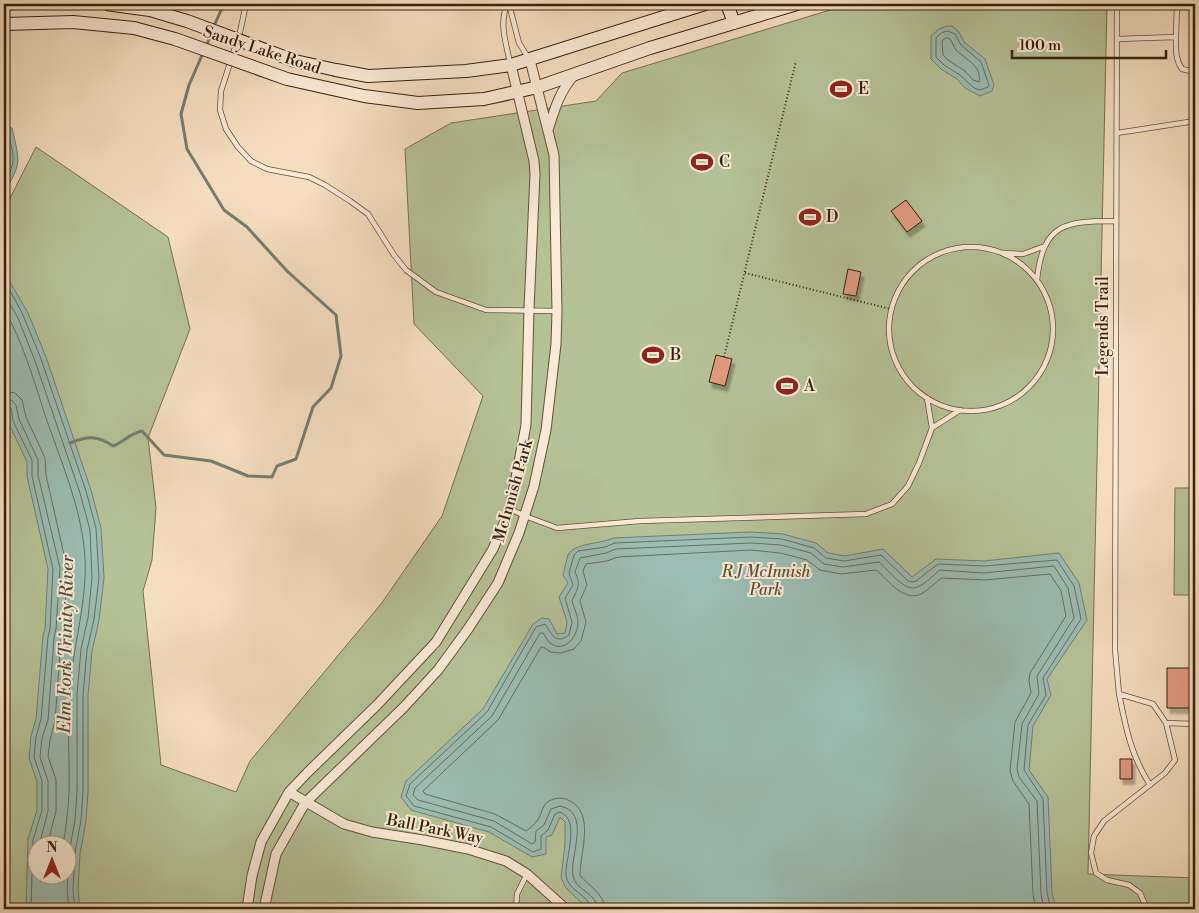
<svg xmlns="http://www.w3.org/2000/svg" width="1199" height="913" viewBox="0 0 1199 913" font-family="'Libre Bodoni',serif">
<defs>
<filter id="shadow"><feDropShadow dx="3" dy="5.5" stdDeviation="1" flood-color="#0004"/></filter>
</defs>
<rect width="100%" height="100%" fill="#f4debe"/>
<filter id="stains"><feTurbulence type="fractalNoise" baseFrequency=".004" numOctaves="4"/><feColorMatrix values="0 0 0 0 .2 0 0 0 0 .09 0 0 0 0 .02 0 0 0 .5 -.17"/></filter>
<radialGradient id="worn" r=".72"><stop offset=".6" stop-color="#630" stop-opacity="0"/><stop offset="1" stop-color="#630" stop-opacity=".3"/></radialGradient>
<path fill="#b5c296" stroke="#767252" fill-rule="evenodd" d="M850,4h257l-19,870 107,4v31h-1191v-699l32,-63 132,90 22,92 -42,109 8,70 -4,52 -9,31 18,174 75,27 14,-31 131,-157 61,-88 41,-120 -69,-72 -9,-175 46,-26 145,-22 26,-28zM38,846h30v30h-30z
M1175,488h20v107h-21z"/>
<path fill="#9cbcb3" stroke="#737e71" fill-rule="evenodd" d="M947,26h5l7,6 5,10 21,17 9,26 -2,6 -12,5 -15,-8 -8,-9 -16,-10 -10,-10v-23l8,-7z
M4,126l8,2c8,35 10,34 -8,65z
M4,266l7,18 17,29 18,44 45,133 10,38 3,50 -5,42 -7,31 -4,45v96l-2,29 -6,33 -2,36 2,19h-54l2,-70 9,-29v-28l-8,-24 2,-22 5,-17 7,-83 2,-7 3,-60 -21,-93v-14l-19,-40 -4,-29zM38,846h30v30h-30z
M751,532l32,2 33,9 12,10 17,3 38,-7 29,28 24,-18 48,2 75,-8 20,30 8,37 -40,59 4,16 -18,31 -4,44 19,27 4,96 4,16h-468l-22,-21 -5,-10 4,-34v-22l-5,-5 -8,18 -6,2v17l-14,3 -43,-25 -78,-22 -10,-13 5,-16 77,-72 50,-85 9,-6 7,1 8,15 8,-1 2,-11 -8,-25 9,-14 -5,-8c2,-7 3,-14 5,-20 6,-12 33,-11 45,-17z"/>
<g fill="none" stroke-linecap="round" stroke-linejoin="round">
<path stroke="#696f60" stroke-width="1" d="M948,31l7,3 6,11 20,17 8,23 -1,2 -8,3 -6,-2 -14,-13 -16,-10 -8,-8v-19l5,-5z
M947,38l3,1c2,3 4,8 6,11 10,10 26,15 23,32l-6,-2 -8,-9 -17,-11 -5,-5 -1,-14z
M4,131l4,2c6,24 9,28 -4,50
M4,279l19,36 18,44 45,132 10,37 3,50 -5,41 -7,31 -4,46v96l-2,28 -6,33 -2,37 2,19
M4,294l14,24 17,43 45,132 10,37 2,48 -4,40 -7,31 -4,46v97l-2,28 -6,33 -2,37 2,19
M4,309c19,33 30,72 42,109 18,52 42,105 39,160 -2,39 -13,77 -16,117 -2,32 1,65 0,98 -1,18 -3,35 -6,53
M4,391l11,2 7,7 4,17 19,41 1,17 21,93 -3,62 -3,10 -6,81 -5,19 -2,16 8,24v31l-9,35
M4,398l7,2 5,5 3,14 19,41v15l22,93 -4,61 -2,9 -6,82 -6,18 -2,19 8,24v30l-9,35
M4,405h4l3,3 2,13 19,39v16l21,93 -3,60 -2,8 -7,82 -5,18 -2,20 8,24v29l-9,30 -2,69
M591,909c-1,-14 -24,-18 -25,-34 -1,-17 15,-55 -6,-63l-5,2 -7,16 -7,6v13l-8,3 -42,-25 -77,-21 -8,-10 4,-12 77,-72 49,-85 9,-3c7,10 10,21 24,11l3,-13 -7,-24 8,-13 -4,-12 5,-18 4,-4 27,-4 10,-4 136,-6 31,2 32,9 12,10 18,3 37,-6 27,26 4,1 4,-1 22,-17 46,2 73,-6 17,26 7,33 -38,59 3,17 -18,30 -4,45 19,29 4,94 4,16
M598,909c-1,-16 -23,-19 -25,-33 -4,-19 19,-64 -13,-70l-9,3 -7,16 -8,6 -1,11 -3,2 -38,-23 -76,-21 -5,-5 2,-7 77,-72 48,-83h3c2,3 4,7 7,10 15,11 28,-7 28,-21 0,-7 -5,-15 -6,-22 6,-11 9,-16 3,-28l5,-14 26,-5 10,-4 135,-6 30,2 30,8 13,11 19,3 36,-5c9,7 26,31 38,25 9,-3 16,-12 23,-17l44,3 70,-7 14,22 6,30 -37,58 2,18 -17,30 -5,45 2,8 18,24 4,93 3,15
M605,909c-1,-16 -16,-22 -25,-34 0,-23 16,-63 -12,-75 -6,-3 -13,-2 -19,1 -8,5 -7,14 -12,20 -3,3 -7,8 -11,10l-31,-17 -70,-20 -2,-3 75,-71 43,-73h2l8,5 10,1 13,-4 7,-8 5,-19 -6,-21 7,-16 -4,-14 3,-7 21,-3 11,-4 133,-7 29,3 12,3 15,4 13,10 21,4 35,-4c13,10 28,34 47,23 7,-5 13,-11 19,-15l43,2 65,-6 11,17 5,25 -36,57 -1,8 2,12 -16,29 -5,49 3,10 16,23 4,90 3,15"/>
<path stroke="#737e71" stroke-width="3" d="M213,28l11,-24
M206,47l5,-13
M70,443c17,-7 27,-8 43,3 11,-4 17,-13 29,-15l22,24 47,6 37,15 24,1 5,-11 19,-7 17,-52 18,-19 10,-32 -5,-41 -49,-44 -40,-44 -23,-17 -37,-61 -6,-35 8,-29 14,-32"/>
</g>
<path fill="#e19b80" stroke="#36220d" filter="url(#shadow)" d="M906,200l16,21 -15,11 -16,-21z
M848,269l13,3 -5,24 -13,-2z
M716,355l16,4 -7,27 -16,-4z
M1167,668h28v40h-28z
M1120,759h12v20h-12z"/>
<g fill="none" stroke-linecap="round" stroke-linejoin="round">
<g stroke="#665139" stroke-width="6">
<path id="lane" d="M246,4l-6,28 -19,59 -1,19 6,19 12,18 13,14 16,8 42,8 16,8 25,16 18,13 26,41 12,15 30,22 50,18 71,1
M507,4c-8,21 -1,38 3,59
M509,4l10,39 10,16
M532,4v2l39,1v-3
M1117,4l-2,645 4,45 34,10 13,19 29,1
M1176,37c0,12 -1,22 6,32l13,3
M1117,39l59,-2 1,-33
M1117,133l78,-12
M889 329a82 82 0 1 1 164 0a82 82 0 1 1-164 0Z
M1002,253l21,1 22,-8
M1037,280c6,-57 28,-59 79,-59
M932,428l28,-18
M510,509l15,7 32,12 83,-7 226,-7 26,-10 16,-18 11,-23 13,-35 -5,-30
M1119,694c7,35 12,61 31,91
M516,909l1,-15 10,-20
M1147,909l-7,-16 -11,-8 -22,-5 -11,-7 -5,-20 3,-17 10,-15 61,-48 10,-13 -9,-37"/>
</g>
<g stroke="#665139" stroke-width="11">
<path id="street" d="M548,130c7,-22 11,-37 26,-55
M289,792l55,32 28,8 51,8 45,9 38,12 21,13 39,35
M247,909l5,-33 9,-34 28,-50 19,-20 69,-67 59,-63 57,-93 17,-40 16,-84 3,-116 6,-135 -1,-13 -23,-96
M264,909l12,-55 29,-51 99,-96 34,-37 30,-41 30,-46 21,-50 15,-47 12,-56 10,-86 1,-33 -3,-156 -24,-95"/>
</g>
<g stroke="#36220d" stroke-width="14">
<path id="secondary" d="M727,4l7,19
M336,70l32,6 98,-5 45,-6 194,-61
M332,89l32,7 54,7 66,-4 54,-12 112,-39 147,-44"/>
</g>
<path stroke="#36220d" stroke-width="2" stroke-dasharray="1 2.5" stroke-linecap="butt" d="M745,273l146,36
M724,357l72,-296"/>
<use href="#lane" stroke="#f8ead5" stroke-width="4.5"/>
<use href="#street" stroke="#f8ead5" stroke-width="9"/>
<use href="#secondary" stroke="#f8ead5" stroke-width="12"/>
<g stroke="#36220d" stroke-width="14" stroke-linecap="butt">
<path id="secondary-bridge" d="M106,4l44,6 37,11 108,40 41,9
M4,24l69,-2 61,6 41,11 112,40 45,10"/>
</g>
<use href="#secondary-bridge" stroke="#f8ead5" stroke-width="12"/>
</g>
<defs>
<g id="stadium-bare" transform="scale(1.725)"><path d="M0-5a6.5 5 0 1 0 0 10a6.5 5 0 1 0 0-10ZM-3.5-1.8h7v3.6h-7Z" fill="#8f2418" stroke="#f8ead5" stroke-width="2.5" paint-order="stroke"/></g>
</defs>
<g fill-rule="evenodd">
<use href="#stadium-bare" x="841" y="89"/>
<use href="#stadium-bare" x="702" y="162"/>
<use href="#stadium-bare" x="810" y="217"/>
<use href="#stadium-bare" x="653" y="355"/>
<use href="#stadium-bare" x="787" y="386"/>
</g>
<g text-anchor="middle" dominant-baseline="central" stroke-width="4" stroke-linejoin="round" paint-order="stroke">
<g font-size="16" fill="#36220d" stroke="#f8ead5">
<text transform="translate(262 50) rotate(18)">Sandy Lake Road</text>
<text transform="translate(1103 326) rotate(-90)">Legends Trail</text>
<text transform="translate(513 491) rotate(-74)">McInnish Park</text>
<text transform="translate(435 829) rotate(11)">Ball Park Way</text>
</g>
<g font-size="16" fill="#36220d" stroke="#f8ead5" text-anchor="start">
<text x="858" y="89">E</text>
<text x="719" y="162">C</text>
<text x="826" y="217">D</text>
<text x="670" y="355">B</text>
<text x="804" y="386">A</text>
</g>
<g font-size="16" font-style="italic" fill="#5c5236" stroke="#f8ead5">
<text x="766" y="572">R J McInnish<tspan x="766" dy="18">Park</tspan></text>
</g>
<g font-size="18" font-style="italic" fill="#55503f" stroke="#f8ead5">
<text transform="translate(66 644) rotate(-89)">Elm Fork Trinity River</text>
</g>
</g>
<rect width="1199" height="913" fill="none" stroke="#f4debe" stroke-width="20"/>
<rect x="5" y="5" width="1189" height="903" fill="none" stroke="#36220d" stroke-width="2.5"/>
<rect x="10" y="10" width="1179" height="893" fill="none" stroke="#36220d"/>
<g transform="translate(52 860)"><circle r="24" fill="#f8ead5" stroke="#aa9a85"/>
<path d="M0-4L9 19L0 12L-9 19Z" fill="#8f2418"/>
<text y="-8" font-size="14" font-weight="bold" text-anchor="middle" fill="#36220d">N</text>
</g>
<path d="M1012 50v8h154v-8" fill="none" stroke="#36220d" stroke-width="2.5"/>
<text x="1019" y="50" font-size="15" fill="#36220d" stroke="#f8ead5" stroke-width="4" paint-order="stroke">100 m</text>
<rect width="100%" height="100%" filter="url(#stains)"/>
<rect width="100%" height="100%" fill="url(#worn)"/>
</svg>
